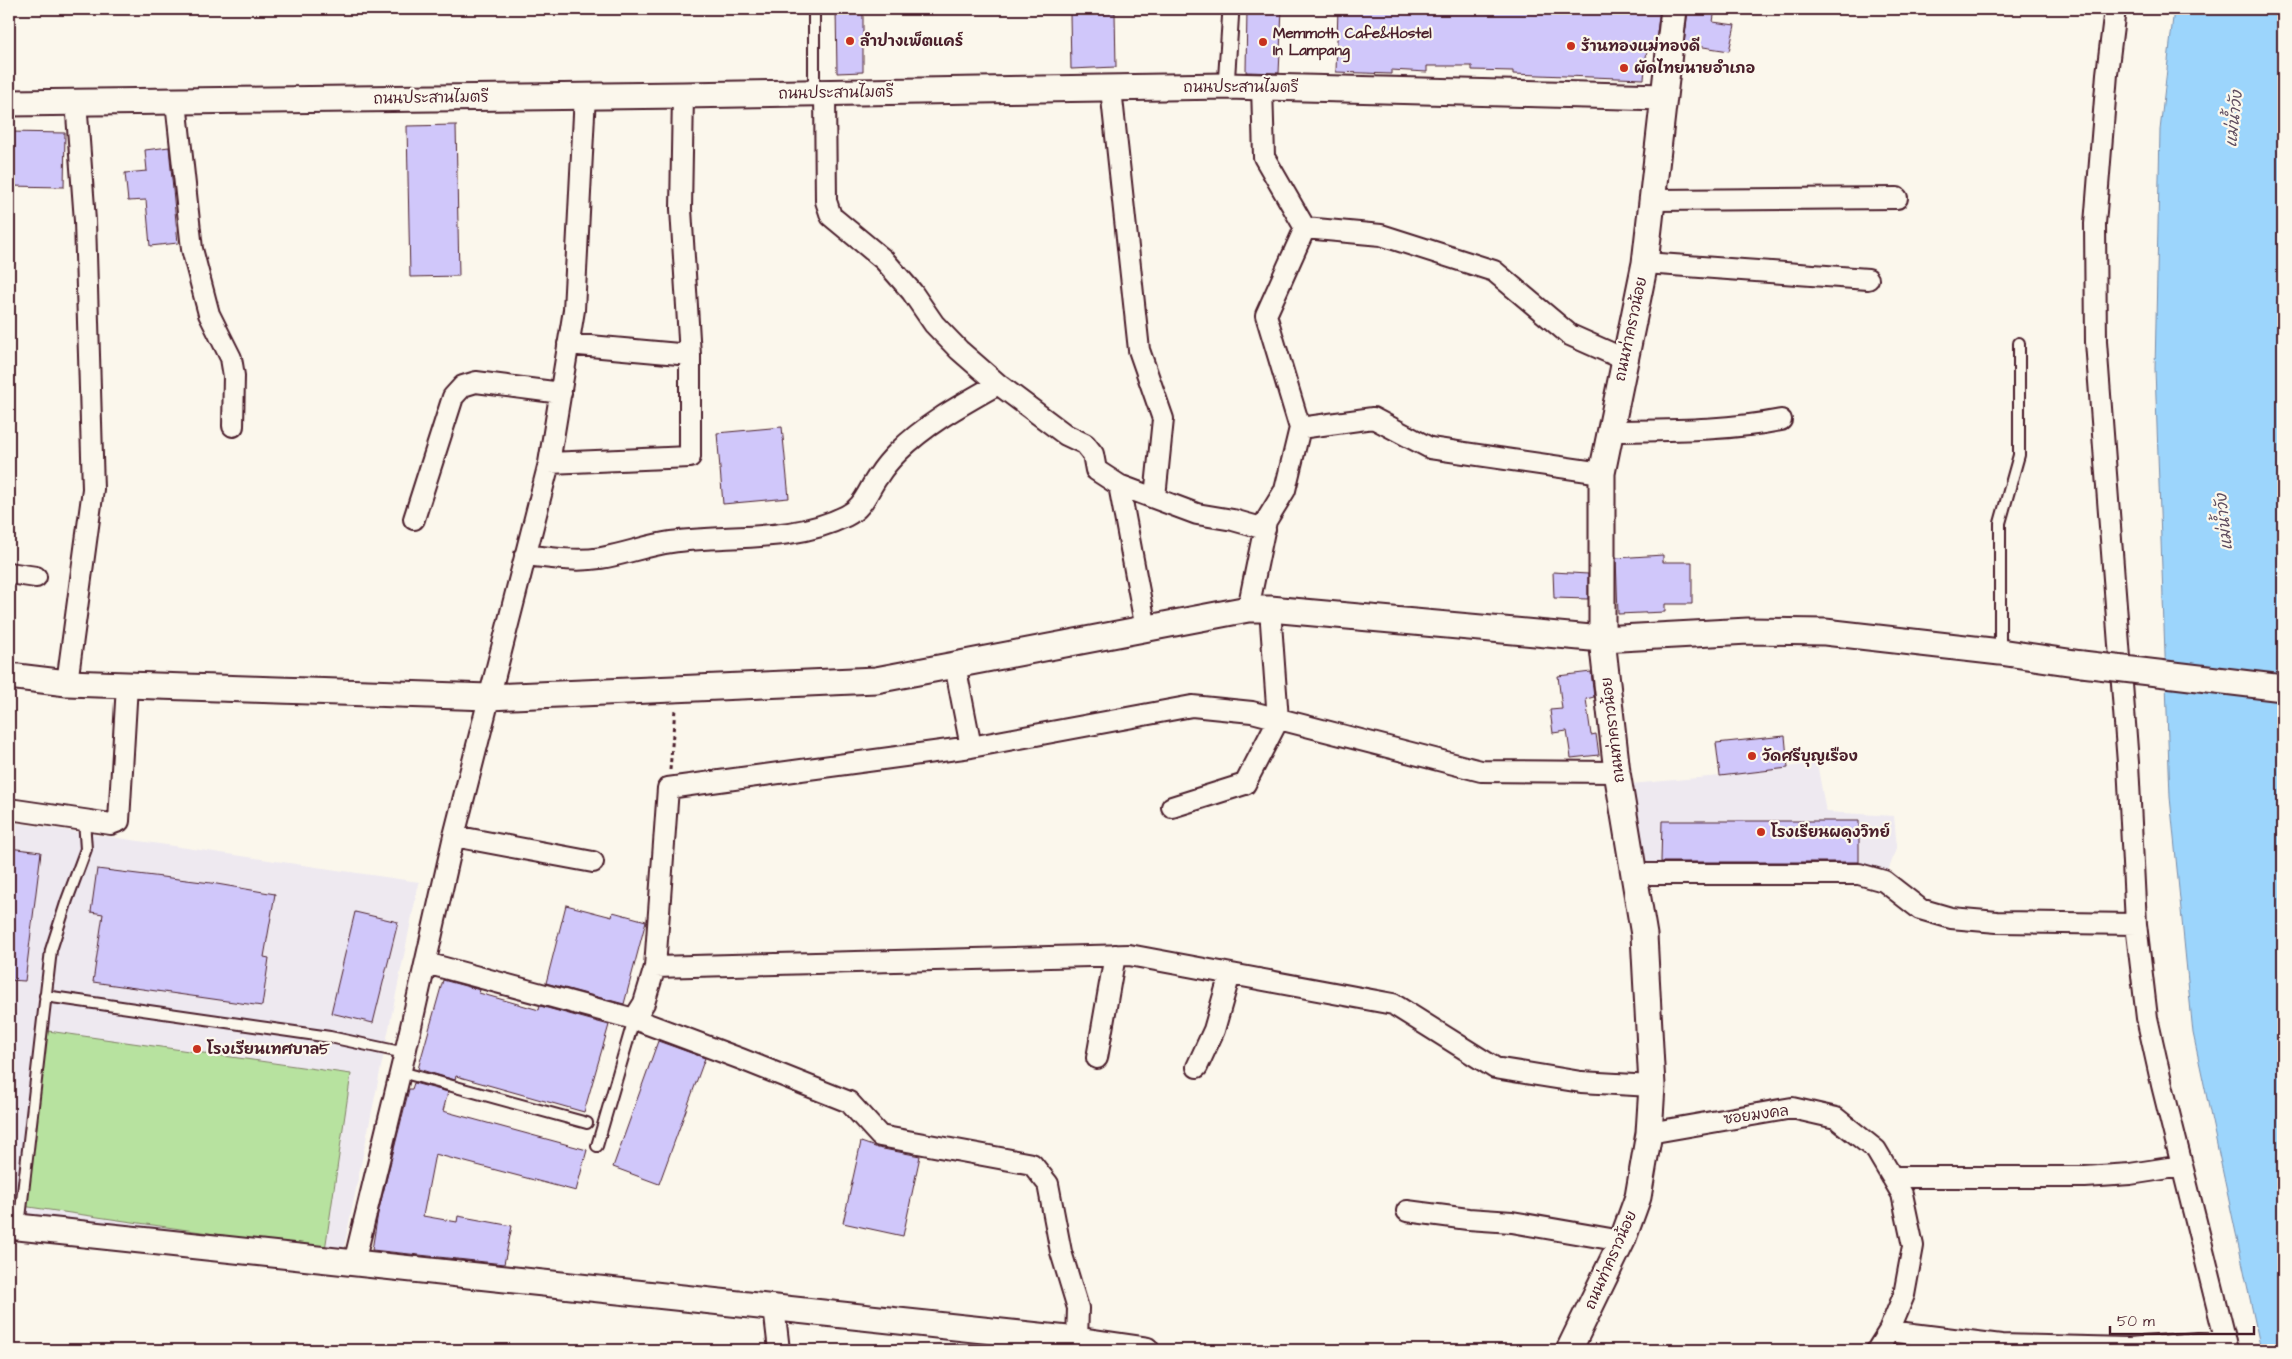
<svg xmlns="http://www.w3.org/2000/svg" width="2292" height="1359" viewBox="0 0 2292 1359" font-family="'Architects Daughter','Playpen Sans Thai',sans-serif">
<rect width="100%" height="100%" fill="#fbf7ec"/>
<filter id="ink" filterUnits="userSpaceOnUse"><feTurbulence type="fractalNoise" baseFrequency=".02" numOctaves="2"/><feDisplacementMap in="SourceGraphic" scale="10" xChannelSelector="R" yChannelSelector="G"/><feConvolveMatrix kernelMatrix="1 2 1 2 8 2 1 2 1" color-interpolation-filters="sRGB"/></filter>
<g filter="url(#ink)">
<path fill="#eee9f0" d="M1817,763l9,49 68,4 3,32 -13,33 -252,-7 -13,-89 101,-9z
M9,822l410,60 -78,380 -332,-45z"/>
<path fill="#b7e29f" stroke="#808065" d="M48,1031l303,43 -26,176 -303,-44z"/>
<path fill="#9cd5fc" stroke="#7b8ca8" d="M2174,9h109v97l-2,11 2,23v1210h-22l-68,-317 -23,-236 -15,-428 5,-239z"/>
<path fill="#d0c7fa" stroke="#4a1f2b" d="M836,9h27v63l-26,1z
M1247,9h35l-3,64 -33,-1z
M1338,9h322l-5,40 -8,-1 -3,31 -131,-5v-3l-41,-1v-4h-45v6l-36,-2v4l-55,-2z
M1688,9h27l-2,13 22,3 -6,26 -45,-7z
M1115,13l1,54 -45,2 -1,-55z
M456,125l3,151 -49,1 -3,-151z
M9,132l56,1 -1,54 -55,-1z
M169,147l9,96 -28,3 -4,-46 -18,1 -3,-28 22,-2 -2,-21z
M782,427l7,71 -66,6 -6,-71z
M1663,555v7h29v42h-27v8l-47,2 -2,-56z
M1553,572l35,2v25l-34,-1z
M1591,672l3,25 -8,2 5,36 5,-1 3,21 -28,3 -4,-27 -14,2 -3,-23 12,-1 -4,-33z
M1785,736l3,32 -68,8 -4,-33z
M1662,821h197v41h-198z
M9,848l32,4 -16,129 -16,-1z
M97,869l114,14 64,11 -11,63 5,1 -7,48 -169,-24 10,-68 -12,-2z
M566,905l46,12 1,-5 33,9 -22,83 -78,-21z
M355,912l43,10 -25,101 -42,-10z
M443,980l37,10 -1,3 60,17 1,-4 69,19 -25,87 -128,-36 -1,4 -37,-11z
M658,1041l47,17 -46,126 -46,-17z
M414,1083l34,9 -5,19 144,39 -11,41 -141,-37 -12,62 34,6 1,-6 54,10 -8,38 -132,-14 6,-37 31,-124h3z
M861,1142l17,6 42,8 -17,80 -60,-13z"/>
<g fill="none" stroke-linecap="round" stroke-linejoin="round">
<g stroke="#4a1f2b" stroke-width="14">
<path id="service" d="M814,93v-84
M2000,652v-129l19,-68v-112
M45,996l285,41 75,16
M401,1072l186,51
M597,1146l37,-127
M19,1227l32,-277 16,-50 19,-51 -2,-29"/>
</g>
<g stroke="#4a1f2b" stroke-width="19">
<path id="pedestrian" d="M1226,86l5,-77"/>
</g>
<g stroke="#4a1f2b" stroke-width="24">
<path id="minor" d="M2115,9l-8,65 -12,150 1,118 32,421 8,161 11,94 15,67 66,265
M1262,86l2,71 41,71 76,7 113,36 76,64 54,24
M1111,89l28,261 24,69 -8,78
M825,93l1,108 5,15 53,44 28,32 22,32 25,26 39,34 68,51 19,9 8,10 3,16 23,15 78,29 36,6 32,9
M176,102l16,147 17,65 22,44 3,18 -1,50
M1653,200l244,-2
M1645,263l223,16
M568,344l122,11
M1300,428l73,-10 57,30 172,25
M1610,431c57,-1 115,0 171,-11
M549,463l141,-6v-102l-9,-146 2,-114
M1119,485l27,144
M414,519l39,-122 10,-11 13,-4 85,11
M525,555c25,3 51,7 76,3 24,-4 47,-13 70,-16 58,-8 121,1 175,-26 18,-8 22,-27 33,-41 5,-8 12,-16 19,-23 29,-29 65,-48 100,-68
M9,573l27,4
M1248,609l18,-88 19,-31 15,-62 -34,-113 39,-87
M955,665l16,82
M67,683l26,-194 -8,-268 -9,-120
M1172,807l73,-23 33,-64 -8,-111
M9,809l102,15 8,-3 8,-136
M454,836l139,26
M1632,874h227l25,7 36,28 31,9 46,4 139,2
M426,963l208,56 107,40 108,43 31,34 152,28 16,20 13,68 17,56 -1,32
M655,967l474,-12 264,49 102,64 86,14 71,4
M634,1019l10,-16 11,-36 13,-179 303,-41 221,-41 60,6 229,59 136,1
M1097,1058l18,-103
M1197,1067l17,-37 16,-56
M1649,1133l143,-25 44,10 40,32 26,44 11,52 -9,49 -15,36 -12,19
M1892,1177h193l45,-3 52,-8
M1407,1211l61,8 44,3 110,19
M354,1263l51,-210 49,-217 95,-373 25,-153 11,-215
M774,1307l5,43
M1889,1331l112,14 128,3 97,-7"/>
</g>
<g stroke="#4a1f2b" stroke-width="29">
<path id="tertiary" d="M9,103l674,-8 543,-9 437,11
M9,676l58,7 422,14 387,-17 372,-71h22l332,30 146,-8 77,1 175,20 82,12
M9,1226l1068,114 69,10
M1569,1350l53,-109 16,-44 11,-64 3,-47 -8,-151 -27,-163 -15,-133v-166l43,-210 29,-254"/>
</g>
<path stroke="#4a1f2b" stroke-width="3" stroke-dasharray="4 4" stroke-linecap="butt" d="M670,770l5,-61"/>
<use href="#service" stroke="#fbf7ec" stroke-width="10"/>
<use href="#pedestrian" stroke="#fbf7ec" stroke-width="15"/>
<use href="#minor" stroke="#fbf7ec" stroke-width="20"/>
<use href="#tertiary" stroke="#fbf7ec" stroke-width="25"/>
<g stroke="#4a1f2b" stroke-width="29" stroke-linecap="butt">
<path id="tertiary-bridge" d="M2082,664l201,24"/>
</g>
<use href="#tertiary-bridge" stroke="#fbf7ec" stroke-width="25"/>
</g>
</g>
<g fill="#c8321e" stroke="#fbf7ec" stroke-width="2">
<circle cx="850" cy="41" r="5"/>
<circle cx="1263" cy="42" r="5"/>
<circle cx="1571" cy="46" r="5"/>
<circle cx="1624" cy="68" r="5"/>
<circle cx="1752" cy="756" r="5"/>
<circle cx="1761" cy="832" r="5"/>
<circle cx="197" cy="1049" r="5"/>
</g>
<g text-anchor="middle" dominant-baseline="central" stroke-width="4.5" stroke-linejoin="round" paint-order="stroke">
<g font-size="15" font-weight="bold" fill="#4a1f2b" stroke="#fbf7ec" text-anchor="start">
<text x="1273" y="33">Memmoth Cafe&amp;Hostel<tspan x="1273" dy="17">In Lampang</tspan></text>
<text x="860" y="41">ลำปางเพ็ตแคร์</text>
<text x="1581" y="46">ร้านทองแม่ทองดี</text>
<text x="1634" y="68">ผัดไทยนายอำเภอ</text>
<text x="1762" y="756">วัดศรีบุญเรือง</text>
<text x="1771" y="832">โรงเรียนผดุงวิทย์</text>
<text x="207" y="1049">โรงเรียนเทศบาล5</text>
</g>
<g font-size="15" fill="#4a1f2b" stroke="#fbf7ec">
<text x="1241" y="87">ถนนประสานไมตรี</text>
<text transform="translate(836 93) rotate(-1)">ถนนประสานไมตรี</text>
<text transform="translate(431 98) rotate(-1)">ถนนประสานไมตรี</text>
<text transform="translate(1631 329) rotate(-78)">ถนนท่าคราวน้อย</text>
<text transform="translate(1613 730) rotate(-97)">ถนนท่าคราวน้อย</text>
<text transform="translate(1756 1115) rotate(-8)">ซอยมงคล</text>
<text transform="translate(1611 1260) rotate(-66)">ถนนท่าคราวน้อย</text>
</g>
<g font-size="16" font-style="italic" fill="#5e4c5f" stroke="#fbf7ec">
<text transform="translate(2234 119) rotate(-84)">แม่น้ำวัง</text>
<text transform="translate(2224 522) rotate(-96)">แม่น้ำวัง</text>
</g>
</g>
<rect width="2292" height="1359" fill="none" stroke="#fbf7ec" stroke-width="30"/>
<rect x="15" y="15" width="2262" height="1329" fill="none" stroke="#4a1f2b" stroke-width="2" filter="url(#ink)"/>
<path d="M2110 1326v8h144v-8" fill="none" stroke="#4a1f2b" stroke-width="2.5"/>
<text x="2117" y="1326" font-size="15" fill="#4a1f2b" stroke="#fbf7ec" stroke-width="4" paint-order="stroke">50 m</text>
</svg>
